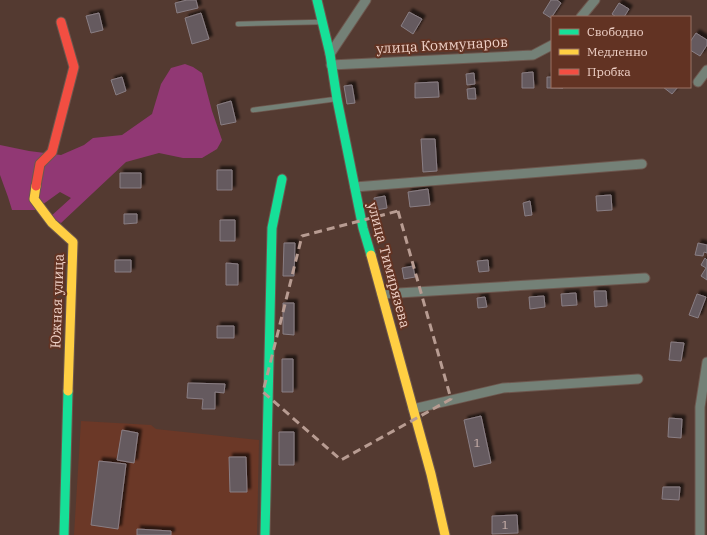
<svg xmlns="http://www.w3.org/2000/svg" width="707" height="535" viewBox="0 0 707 535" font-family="'IBM Plex Serif',serif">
<defs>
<filter id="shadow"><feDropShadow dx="3.5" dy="-3.5" stdDeviation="1" flood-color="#0009"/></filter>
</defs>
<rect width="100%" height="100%" fill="#543a31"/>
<path fill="#6b3827" d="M81,421l70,4 5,4 103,11 -2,95h-183z"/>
<path fill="#913874" d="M185,64l8,3 9,6 10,38 10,29 -5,9 -15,9h-19l-24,-5 -33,9 -65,61 -11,-6 21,-19 -11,-6 -25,18h-23l-4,-13 -8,-22v-30l29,6 32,4 23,-10 9,-7 29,-3 30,-21 9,-30 10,-16z"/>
<path fill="#655a5f" stroke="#897e84" filter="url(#shadow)" d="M187,0h9l2,8 -21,5 -2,-10z
M551,0h6l4,3 -10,15 -8,-5z
M619,3l10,6 -5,8h-8l-4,-3z
M409,12l13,7 -9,15 -12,-8z
M99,13l4,17 -12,3 -5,-17z
M201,13l8,26 -17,5 -7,-26z
M696,33l11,7v5l-7,11 -10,-6v-8z
M533,72l1,16h-12v-15z
M474,73l1,11 -8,1 -1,-11z
M122,77l4,14 -10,4 -5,-15z
M547,77h5v10l11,1h-16z
M438,82l1,15 -24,1v-15z
M352,85l3,18 -8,1 -3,-18z
M663,87h15l-6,7z
M475,88l1,11h-8l-1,-10z
M231,101l5,21 -15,3 -4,-20z
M421,139h14l2,32 -14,1z
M217,170h15v20h-15z
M120,173h21v15h-21z
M428,189l2,16 -20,2 -2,-15z
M611,195l1,15 -15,1 -1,-15z
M385,196l2,12 -11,2 -2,-12z
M530,201l2,14 -7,1 -2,-13z
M124,214h13v9l-13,1z
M220,220h15v21h-15z
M284,243h11l-1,33h-11z
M698,243l9,2v8l-3,-1 -1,4 -8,-1z
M705,258l2,2v20l-6,-4 5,-8 -5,-3z
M115,260h16v12h-16z
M488,260l1,11 -10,1 -2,-11z
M226,263l12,1v21h-12z
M413,266l2,11 -11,2 -2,-11z
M594,291h12l1,15 -12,1z
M576,293l1,12 -15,1 -1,-12z
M697,294l9,3 -8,21 -9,-3z
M544,296l1,11 -15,2 -1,-12z
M485,297l2,10 -9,1 -1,-10z
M283,303h11v32l-11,-1z
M217,326h17v12h-17z
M671,342l13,1 -3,18 -12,-1z
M282,359h11v33h-11z
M188,383l37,1 -1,9 -9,-1v17h-13l1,-10 -16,-1z
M481,416l10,47 -17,4 -10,-47z
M669,418l13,1 -1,19 -13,-1z
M122,430l16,3 -4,30 -17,-3z
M279,432h15v33h-15z
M229,457h17l1,35h-17z
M99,461l27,3 -8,65 -27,-4z
M663,487h17l-1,13 -17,-1z
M517,515l1,18 -26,1v-18z
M137,529l34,2v4h-34z"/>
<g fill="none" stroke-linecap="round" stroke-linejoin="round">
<g stroke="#6d574e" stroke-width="6">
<path id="lane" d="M238,24l83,-2
M253,110l83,-11"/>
</g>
<g stroke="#6d574e" stroke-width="11">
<path id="street" d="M581,17l14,-17
M330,54l36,-54
M331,65l202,-10 19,-10
M698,82l9,-12
M355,187l287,-23
M382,294l263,-16
M413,409l90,-21 135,-9
M700,535v-128l7,-45"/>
</g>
<g stroke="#6d574e" stroke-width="11">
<path id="fast" d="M317,0l13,54 7,45 26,129 8,27
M64,535l4,-144
M265,535l7,-307 10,-49"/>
</g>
<g stroke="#6d574e" stroke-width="11">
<path id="slow" d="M36,186l-2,13 18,24 21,19 -5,149
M371,255l60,219 14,61"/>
</g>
<g stroke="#6d574e" stroke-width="11">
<path id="jam" d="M36,186l4,-22 12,-12 22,-85 -13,-45"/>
</g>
<use href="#lane" stroke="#748177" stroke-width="4.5"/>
<use href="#street" stroke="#748177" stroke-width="9"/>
<use href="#fast" stroke="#16e098" stroke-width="9"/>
<use href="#slow" stroke="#ffcf43" stroke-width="9"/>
<use href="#jam" stroke="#f24e42" stroke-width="9"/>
</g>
<path fill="none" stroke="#b89c92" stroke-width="3" stroke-dasharray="8 5" stroke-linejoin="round" d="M398,211l53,188 -110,61 -78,-68 39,-156z"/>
<g text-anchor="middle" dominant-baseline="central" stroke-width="4" stroke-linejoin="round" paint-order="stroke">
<g font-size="12" fill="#ccb2ac">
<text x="477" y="442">1</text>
<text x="505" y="524">1</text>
</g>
<g font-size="14" fill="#eed0c6" stroke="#623323">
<text transform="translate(442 45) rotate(-3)">улица Коммунаров</text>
<text transform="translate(389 265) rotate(75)">улица Тимирязева</text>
<text transform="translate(57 301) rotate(-88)">Южная улица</text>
</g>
</g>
<rect x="551" y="16" width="140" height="72" fill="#623323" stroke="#9a7264"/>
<rect x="559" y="29" width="20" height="6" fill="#16e098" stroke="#9a7264"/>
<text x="587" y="36" font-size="12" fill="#eed0c6">Свободно</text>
<rect x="559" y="49" width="20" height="6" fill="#ffcf43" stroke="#9a7264"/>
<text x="587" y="56" font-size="12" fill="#eed0c6">Медленно</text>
<rect x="559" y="69" width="20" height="6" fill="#f24e42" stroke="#9a7264"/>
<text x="587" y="76" font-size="12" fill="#eed0c6">Пробка</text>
</svg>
